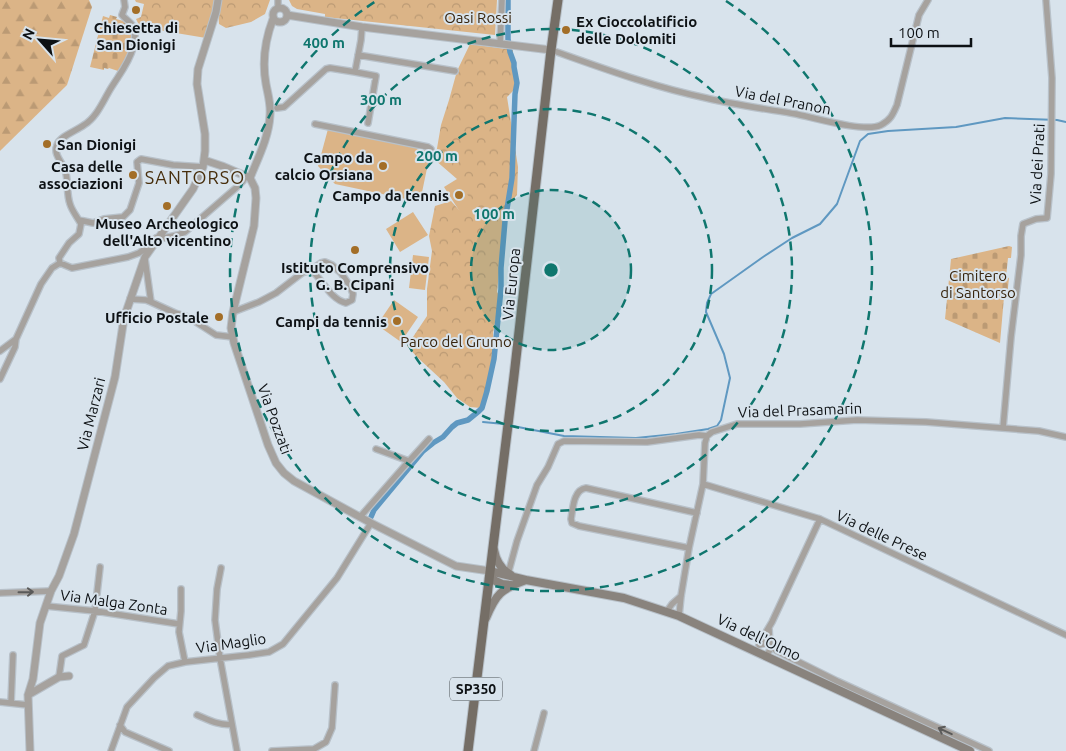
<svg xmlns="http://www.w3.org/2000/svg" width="1066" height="751" viewBox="0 0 1066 751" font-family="Ubuntu,sans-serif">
<defs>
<pattern id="forest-firs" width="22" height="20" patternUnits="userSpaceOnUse" patternTransform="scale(1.25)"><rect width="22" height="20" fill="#dbb487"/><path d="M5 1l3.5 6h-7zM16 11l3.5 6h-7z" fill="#bb9a74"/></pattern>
<pattern id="cemetery-stones" width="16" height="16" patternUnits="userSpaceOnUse" patternTransform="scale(1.25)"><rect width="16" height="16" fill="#dbb487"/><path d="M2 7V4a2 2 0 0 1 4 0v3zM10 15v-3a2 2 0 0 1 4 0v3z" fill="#bb9a74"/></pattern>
<pattern id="park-crowns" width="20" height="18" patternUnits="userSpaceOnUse" patternTransform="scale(1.25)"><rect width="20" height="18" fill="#dbb487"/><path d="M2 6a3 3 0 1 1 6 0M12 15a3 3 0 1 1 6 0" fill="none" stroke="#bb9a74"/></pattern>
</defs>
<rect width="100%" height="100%" fill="#d8e3ec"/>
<path fill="url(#forest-firs)" d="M0,0h89l3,7 -25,78 -67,66z"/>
<path fill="url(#cemetery-stones)" d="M110,15l7,2 -1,2 15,4c5,21 -2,31 -10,49l-12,-4 -1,1 -4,-1v2l-14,-3 13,-51 6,2z
M1009,246l3,1 -1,11h-3l-2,19 3,1 -2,19h-3l-4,46 -55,-24 6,-60z"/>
<path fill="url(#park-crowns)" d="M135,0h83l-12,38 -66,-11 -4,-8 5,-2 3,-13 -8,-2z
M220,0h50l-5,14 -14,8 -25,6 -7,-4 -1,-14z
M289,0h208l-2,35 -170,-18v-3l-28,-5 -5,-3z
M470,44l43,6v19l3,19 -9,9 11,70 -1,28 -11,11 -9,86 3,5 -7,36 1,14 -5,33 -6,23 -2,5 -11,-1 -13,-9 -13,-16 -27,-25 -10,-11 20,-30v-27l5,-38 -3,-15 6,-30 16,-5 9,10 -3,-32 -22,-19 6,-35 8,-25 8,-29z"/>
<path fill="#dbb487" d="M328,129l103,20 -11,53 -85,-18 -17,-18z
M457,179l16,24 -13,9 -16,-25z
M413,212l15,23 -28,17 -14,-23z
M413,255l16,2 -4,33 -16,-2z
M394,300l24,17 -17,25 -24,-17z"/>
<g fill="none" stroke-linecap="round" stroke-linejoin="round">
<path stroke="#5f98c1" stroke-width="2" d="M483,422l21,2
M513,426l51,10 72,2 40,-4 32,-5 9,-3 4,-6 9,-42 -6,-24 -18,-42 1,-9 4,-9 52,-37 29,-19 28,-14 17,-20 23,-63 8,-7 20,-3 68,-4 49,-9 52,2 9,2"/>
<path stroke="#5f98c1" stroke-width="5.5" d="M371,517l3,-7 5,-6 44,-53 10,-8 10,-6 9,-10 5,-4 11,-3 11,-9 3,-3 5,-17 7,-32 7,-70v-21l4,-47 7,-43 3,-84 2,-11 -3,-16v-4l-4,-11 -2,-13v-39"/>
<g stroke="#b8c1c9" stroke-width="8">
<path id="minor" d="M278,8v-8
M362,27l-1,13 -6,32 21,4 -8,47
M500,44l2,-44
M551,50c51,18 102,37 155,48 30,7 60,11 90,16 19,4 69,19 85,11 10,-5 12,-11 16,-20l22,-90 9,-15
M358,55l97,16
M277,108l7,-1 42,-38 4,-1 25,4
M315,124l113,23 3,2 -1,11
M79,220l14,3 11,-4 19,-2 7,-7 9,-27 -2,-21 4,-3 32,6 30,2
M159,239l19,-4 7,-3 52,-45 6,-6 2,-5
M145,259l6,43
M60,263l-1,-5 10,-15 10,-9 2,-10c-3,-6 -9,-13 -11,-20 -4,-11 -1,-23 -5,-34 -3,-8 -12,-16 -8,-25 3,-9 19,-14 27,-20 13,-8 19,-24 27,-37 8,-13 18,-25 22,-40 1,-5 2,-11 2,-15 -1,-10 -8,-12 -13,-18l3,-8 -1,-7
M130,299l16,1 5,2 24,11 13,4 28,18 17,2
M233,312l26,-10 17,-9 26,-20 9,-3 10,-7 4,-1 7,3 9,8 9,13 3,8 -1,6 -6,3c-16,-4 -23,-23 -35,-33
M0,351l16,-12
M0,379l15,-32 1,-8 25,-55 11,-16 8,-5 12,5 56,-11 11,-4 7,-5 10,-10
M1003,428l8,-91 10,-82v-19l2,-12 13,-5 11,-1 4,-44 1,-96 -6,-78
M409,461l20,-22
M703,484l117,35 246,116
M360,517l49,-56 -33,-12
M689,548l-110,-22 -7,-3 -1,-4c2,-10 2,-29 15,-31l111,25
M221,568l-4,21 -2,31 5,38 17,93
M508,574l9,-33 20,-56 11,-18 10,-23 6,-3 83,1 52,-7 8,1 5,-4 25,-8h63l57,-4 69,2 113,9 27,6
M181,589v22l-2,21 6,30
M0,593l51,-2
M46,606l49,5 84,13
M667,611l5,-7 9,-8
M679,616l2,-20 8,-48 14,-64 2,-41 2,-7
M759,644l13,-22 48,-103
M759,645l7,-2 11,8 60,30 152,70
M767,656l3,-7 -1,-20
M59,677l3,-21 22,-11 11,-34 5,-44
M0,702l28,3
M11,703l2,-48
M197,715c12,5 23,11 35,9
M120,725l5,7 44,19
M111,751l16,-44 27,-29 14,-12 17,-4 64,-7 20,-3 14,-8 54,-66 34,-55
M272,751l42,-2 12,-7 6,-14 3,-43
M534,751l10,-38"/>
</g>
<g stroke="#b8c1c9" stroke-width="9">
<path id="tertiary" d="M273 15a7 7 0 1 1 14 0a7 7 0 1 1-14 0Z
M287,15l75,12 189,23
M204,160l18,6 28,12
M250,178l5,10 1,10 -2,28 -21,86 -2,16 3,15 34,102 8,18 8,10 10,8 77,42 85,43 34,5
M250,178c8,-20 19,-41 20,-63 1,-11 -2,-20 -4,-31 -4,-22 -1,-44 7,-65
M28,695l31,-18 10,-1
M30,751l-2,-56 5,-16 7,-56 11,-32 8,-15 15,-42 41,-157 9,-59 21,-61 48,-68 10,-22 2,-16v-17l-8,-50 1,-15 18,-57 2,-12"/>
</g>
<g stroke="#b8c1c9" stroke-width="10">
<path id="secondary" d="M494,550c2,11 8,20 17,25
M490,571l36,9 98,18 55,18 291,135
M489,578l13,6 9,1
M486,618c10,-24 15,-29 40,-38"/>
</g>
<g stroke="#b8c1c9" stroke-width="11">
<path id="primary" d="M468,751l46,-375 37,-326 7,-50"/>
</g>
<use href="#minor" stroke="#a6a29e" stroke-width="5.5"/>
<use href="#tertiary" stroke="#a6a29e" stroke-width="7"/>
<use href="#secondary" stroke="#89837d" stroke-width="8"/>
<use href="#primary" stroke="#756e66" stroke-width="9"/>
</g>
<defs><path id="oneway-shaft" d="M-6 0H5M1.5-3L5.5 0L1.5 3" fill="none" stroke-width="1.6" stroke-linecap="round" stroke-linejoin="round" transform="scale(1.25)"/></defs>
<g stroke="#5a5a59">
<use href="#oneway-shaft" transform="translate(26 592) rotate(-1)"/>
<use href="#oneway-shaft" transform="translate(945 731) rotate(-155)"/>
</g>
<circle cx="551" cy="270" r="80" fill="#0f766e" fill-opacity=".12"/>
<g fill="none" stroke="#0f766e" stroke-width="2.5" stroke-dasharray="9 6">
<circle cx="551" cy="270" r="80"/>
<circle cx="551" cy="270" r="161"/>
<circle cx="551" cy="270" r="241"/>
<path d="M726 1A321 321 0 1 1 376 1"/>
</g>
<g fill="#a36e27" stroke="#d8e3ec" stroke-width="2">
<circle cx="136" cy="10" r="5"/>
<circle cx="566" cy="30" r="5"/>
<circle cx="47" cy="144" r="5"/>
<circle cx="383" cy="166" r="5"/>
<circle cx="133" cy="175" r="5"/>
<circle cx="459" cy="195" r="5"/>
<circle cx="167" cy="206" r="5"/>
<circle cx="355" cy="250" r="5"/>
<circle cx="219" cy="317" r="5"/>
<circle cx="397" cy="321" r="5"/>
</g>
<g text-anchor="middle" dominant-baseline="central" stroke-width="4" stroke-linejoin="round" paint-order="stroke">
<rect fill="#d8e3ec" stroke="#4a5055" stroke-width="1" x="450" y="677.5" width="52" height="23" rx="4"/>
<g font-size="14" font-weight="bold" fill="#0d1114">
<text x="476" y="689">SP350</text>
</g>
<g font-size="15" fill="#38250e" stroke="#d8e3ec">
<text x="478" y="17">Oasi Rossi</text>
<text x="978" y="275">Cimitero<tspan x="978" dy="17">di Santorso</tspan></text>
<text x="456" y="341">Parco del Grumo</text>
</g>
<g font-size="15" font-weight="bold" fill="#0d1114" stroke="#d8e3ec" text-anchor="end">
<text x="576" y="21" text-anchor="start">Ex Cioccolatificio<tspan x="576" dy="17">delle Dolomiti</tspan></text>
<text x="136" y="27" text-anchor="middle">Chiesetta di<tspan x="136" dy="17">San Dionigi</tspan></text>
<text x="57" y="144" text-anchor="start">San Dionigi</text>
<text x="373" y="157">Campo da<tspan x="373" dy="17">calcio Orsiana</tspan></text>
<text x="123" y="166">Casa delle<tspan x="123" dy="17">associazioni</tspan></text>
<text x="449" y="195">Campo da tennis</text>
<text x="167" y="223" text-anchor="middle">Museo Archeologico<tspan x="167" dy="17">dell'Alto vicentino</tspan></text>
<text x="355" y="267" text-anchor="middle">Istituto Comprensivo<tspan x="355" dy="17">G. B. Cipani</tspan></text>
<text x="209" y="317">Ufficio Postale</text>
<text x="387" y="321">Campi da tennis</text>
</g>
<g font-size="15" fill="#0d1114" stroke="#d8e3ec">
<text transform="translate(783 100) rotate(11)">Via del Pranon</text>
<text transform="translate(1037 164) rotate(-87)">Via dei Prati</text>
<text transform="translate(511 284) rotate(-84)">Via Europa</text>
<text transform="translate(800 410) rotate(-2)">Via del Prasamarin</text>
<text transform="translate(91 414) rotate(-76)">Via Marzari</text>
<text transform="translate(275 419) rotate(70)">Via Pozzati</text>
<text transform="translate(882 535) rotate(25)">Via delle Prese</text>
<text transform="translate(114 602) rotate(8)">Via Malga Zonta</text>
<text transform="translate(759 637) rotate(25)">Via dell'Olmo</text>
<text transform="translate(231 643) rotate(-8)">Via Maglio</text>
</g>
<g font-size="18" letter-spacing="1" fill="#472e0c" stroke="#d8e3ec">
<text x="195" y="177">SANTORSO</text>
</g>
</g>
<circle cx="551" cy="270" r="8" fill="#0f766e" stroke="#d8e3ec" stroke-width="2.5"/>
<g font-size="15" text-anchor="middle" font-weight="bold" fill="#0f766e" stroke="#d8e3ec" stroke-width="4" stroke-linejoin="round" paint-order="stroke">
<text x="324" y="48">400 m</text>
<text x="381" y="105">300 m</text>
<text x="437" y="161">200 m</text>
<text x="494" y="219">100 m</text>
</g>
<g transform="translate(40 40) rotate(297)" stroke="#d8e3ec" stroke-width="4" paint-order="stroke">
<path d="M0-4L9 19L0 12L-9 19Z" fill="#0d1114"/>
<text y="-8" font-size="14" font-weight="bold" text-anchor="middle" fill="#0d1114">N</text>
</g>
<path d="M891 38v8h80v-8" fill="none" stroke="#0d1114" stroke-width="2.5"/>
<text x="898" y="38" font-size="15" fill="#0d1114" stroke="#d8e3ec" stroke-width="4" paint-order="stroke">100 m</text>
</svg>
